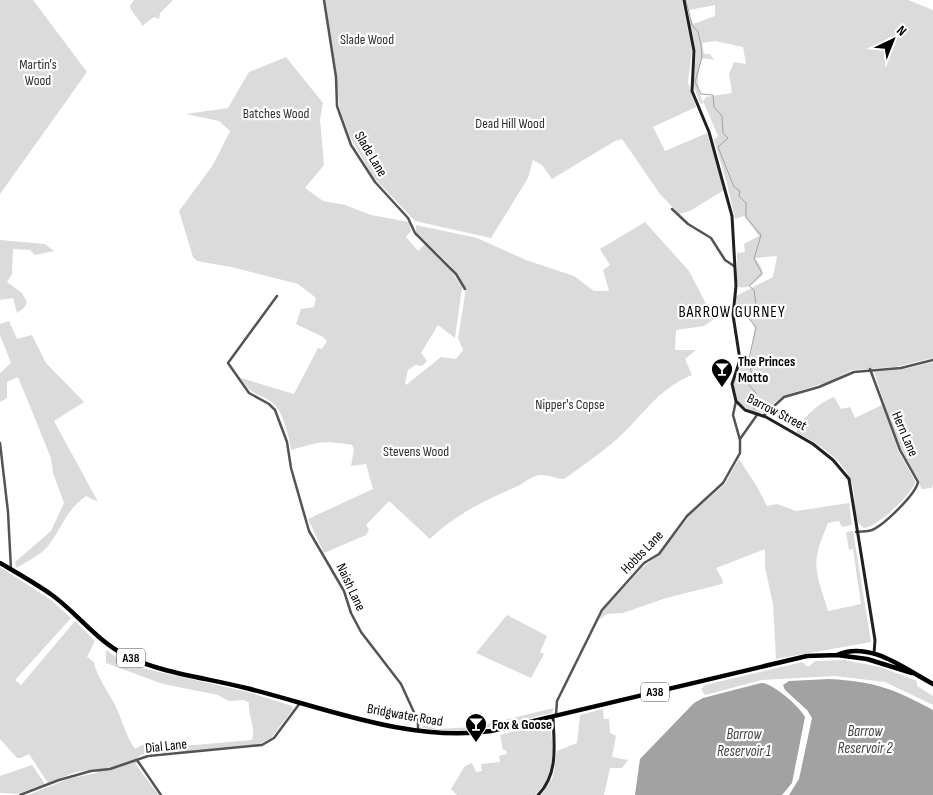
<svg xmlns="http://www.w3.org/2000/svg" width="933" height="795" viewBox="0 0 933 795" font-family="'Sofia Sans Condensed',sans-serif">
<rect width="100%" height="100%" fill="#fff"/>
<path fill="#dbdbdb" d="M0,0h33l54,72 -87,122z
M134,0h39l-13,13 -1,6 -5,-2 -12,9c-1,-7 -10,-11 -12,-20z
M325,0h357l10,51 -4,31 8,25 -43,20 12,24 42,-18 17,57 -34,21 -11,3 -19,-20 -38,-55 -7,2 -63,38 -10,-14 -9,-5 -5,18 -37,60 -76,-17 -42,-44 -23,-40 -10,-28z
M687,0h221l25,10v348l-38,9 -43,3 -24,12 -45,14 -23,18c-15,-4 -32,-16 -25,-34 2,-6 5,-9 5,-15l9,1 6,-38 -10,-16 -6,-1v-5l-4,1 1,-11 37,-19 4,-21 -22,2 6,9 2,8c-7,6 -14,15 -24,12l-2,-5v-29l8,-1 -1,-8 15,-8 -15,-20 -9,3 -8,-35 -13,-44 4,-4 -15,-35 3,-4 26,-4 -3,-19 5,-12 12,2 -3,-17 -28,-6 -13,2 2,11h6l4,6 -12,-2c-6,17 -5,29 1,45l-2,1 -8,-18 3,-33 -7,-33 2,-1 2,5 22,-8v-11l-26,5z
M286,57l37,46 -3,16 4,46 -19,23 18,13 22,4 26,10 38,7 2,9 -5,6 12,14 7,-7 24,24 13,19 -7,51 -17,-13 -17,28 6,8 -5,5 -7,-1 -7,5 -3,13 1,2 35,-28 15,2 7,-9 -5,-12 8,-49 -15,-23 -35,-34v-7l61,13 49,22 48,16 20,15h15l-6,-21 7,-5 -10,-16 45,-27 44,49 25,48 -10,7 -28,4 -1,20h21l-11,9 7,16c-35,14 -49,41 -75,64 -17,15 -35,27 -53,40 -7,0 -14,-4 -22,-4 -10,0 -16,7 -24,11 -33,14 -62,28 -88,53l-41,-38 -23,24 3,5 -3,5 -42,18 -16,-34 65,-30 -7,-25 -15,2 3,-17 -2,-4c-30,-5 -33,-3 -61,5 -2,-13 -7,-35 -16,-45 -11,-12 -23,-6 -34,-27l53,16 24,-46 4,1 5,-8 -4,-4 -27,-13 5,-15 13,-2 2,-9 -18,-14 -67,-17 -34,-6 -4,-4 -14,-46 34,-46 17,-34 -11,-10 -33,-7 42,-6 21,-36z
M0,240l45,4 9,7 -19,4 -5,-5 -17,-1 -1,25 -5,8 15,11 5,9 -3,6 -7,5 -4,-15 -13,2z
M9,321l8,18 15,-4 14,28 38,39 -30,19 44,81 -12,-6c-21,15 -23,31 -38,50 -7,9 -22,16 -32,22l-1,-6 36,-31 13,-28 -11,-30 -2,-15 -33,-81 -11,5v16l-7,4v-29l11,-10 -11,-28v-11z
M933,362v122l-1,4 -10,1 -26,-50 -22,-67 30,-3z
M834,397l7,12 9,-2 5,11 27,-13 16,45 17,31c0,11 -39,47 -51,47l-6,-5c-4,-11 -3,-23 -5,-35 -4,-25 -35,-45 -56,-55v-6c11,-13 21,-24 37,-30z
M739,459l17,26 11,21 10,-2 19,7 53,-8 3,22 -10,2 -3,-6 -11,2c-18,43 -13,45 0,88l33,-7 -8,-55 -4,1 -3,-18 7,-1 18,111 -95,17 -3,-55 -8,-37v-18l-49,19 7,13 -1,3 -56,14 -43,15 -16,1 -8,6 5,-11 39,-42 18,-14 30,-39 33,-29z
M0,567l51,33 20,18 -56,62 6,5 54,-64 20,20 -8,16 7,5c2,13 13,28 20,41 8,15 11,32 21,46l9,-5 51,1 57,-5c4,-14 -4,-23 -3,-37l-5,-3 -15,1 -11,-6 -55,-11 -57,-21v-13l16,11 15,6 111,25 44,14 1,3 -22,29 -12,7 -89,9h-27l-5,3 -2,8 23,30h-131l40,-16 28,-6 4,-4 -24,3 -28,11 -19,-29 -8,4h-4l-17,-19z
M507,615l40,21 -7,16 4,2 -13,24 -55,-25z
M844,660l36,7 37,14v5l16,10v9l-48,-23 -50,-6 -73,4 -57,15 -4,-6 4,-4 97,-23 6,5 7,-6z
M554,708l-2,5c-43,10 -85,23 -129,15l-1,-3 15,4 38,-2z
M603,709l1,10h5l1,14 6,3 -4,21 16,3 -6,8h-12l-6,27h-63l12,-18 4,-26 20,-8 3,-28z
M548,722c8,24 7,55 -13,73h-78l-6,-6 14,-23 7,-3 4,9 6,-1 -1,-7 19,-2 -1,-6 8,-2 -1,-4h-3l-3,-15z
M32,765l13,19 -28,10 -17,-1v-17z"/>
<path fill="#a2a2a2" d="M829,679c47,3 63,9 104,31v85h-144l10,-16 13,-61 -5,-8 -22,-20 -2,-5 6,-4z
M761,683c11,-1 39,24 44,34l-13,66 -10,12h-147l5,-36 54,-56 9,-5z"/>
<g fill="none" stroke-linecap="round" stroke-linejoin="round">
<path stroke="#a2a2a2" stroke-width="1" d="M686,0l6,25 6,7 3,13 1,12 -7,25 6,12 12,1 1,12 8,9 1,17 5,5 -10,9 16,40 6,4 -1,5 7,7v14l15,18 -7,24 8,14 -13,13 5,4 2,15 -10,10 10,12 -7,32 3,17 -3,9 7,8 -2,16"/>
<path stroke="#545454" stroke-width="2.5" d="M324,0l12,77 1,29 14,39 24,37 33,36 7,15 41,41 9,15
M672,209l16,15 23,14 14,22 9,6
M277,296l-49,67 21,30 20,11 6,6 12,32 4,26 18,63 35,60 7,22 10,19 40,52 17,37v9
M736,401l-3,14 7,25
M763,416l21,-19 35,-10 35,-15 47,-4 32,-8
M0,443l8,69 3,57
M856,532c5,-1 11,0 16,-2 12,-5 44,-36 46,-48l-18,-32 -30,-81
M556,715l1,-14 45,-91 42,-47 15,-9 28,-38 36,-33 17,-30v-14l17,-24
M137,760l24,35
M20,795l39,-15 32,-9 19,-2 38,-13 114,-11 12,-7 26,-35"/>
<path stroke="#212121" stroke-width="3" d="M684,0l10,51 -2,40 17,41 23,84 4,70 -3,29 7,45 -8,24 4,17 9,9 21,7 47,27 20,16 16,19 26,161 -1,14
M538,795c21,-21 16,-51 15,-78"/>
<path stroke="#000" stroke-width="4.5" d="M0,563c17,10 35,20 52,32 26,19 44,45 73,60 34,18 83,23 121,33 77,19 164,55 245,43l316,-75 30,-1 30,4 45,14
M837,655c33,-15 69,15 96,29"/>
</g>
<defs>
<g id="bar-pin" transform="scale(1.125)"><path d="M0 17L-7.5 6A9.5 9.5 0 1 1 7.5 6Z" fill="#000" stroke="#fff"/><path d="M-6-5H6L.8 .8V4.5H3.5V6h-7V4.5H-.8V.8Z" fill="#fff"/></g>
</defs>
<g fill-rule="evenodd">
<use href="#bar-pin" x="722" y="369"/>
<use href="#bar-pin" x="476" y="724"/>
</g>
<g text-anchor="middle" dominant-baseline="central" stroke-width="4.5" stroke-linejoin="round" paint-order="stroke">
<g fill="#fff" stroke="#4c4c4c" stroke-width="1">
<rect x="117" y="648.5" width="28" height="19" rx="4"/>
<rect x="641" y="682.5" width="28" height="19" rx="4"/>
</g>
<g font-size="12" font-weight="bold" fill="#000">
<text x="131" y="658">A38</text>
<text x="655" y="692">A38</text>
</g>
<g font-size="14" fill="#323232" stroke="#fff">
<text x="367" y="39">Slade Wood</text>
<text x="38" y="64">Martin's<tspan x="38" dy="16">Wood</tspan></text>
<text x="276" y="113">Batches Wood</text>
<text x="510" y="123">Dead Hill Wood</text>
<text x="570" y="404">Nipper's Copse</text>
<text x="416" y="451">Stevens Wood</text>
</g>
<g font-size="14" fill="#000" stroke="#fff">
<text transform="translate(371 154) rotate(59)">Slade Lane</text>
<text transform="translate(777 412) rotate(27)">Barrow Street</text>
<text transform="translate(905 434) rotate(67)">Hern Lane</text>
<text transform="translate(642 552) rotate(-46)">Hobbs Lane</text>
<text transform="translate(351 587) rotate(65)">Naish Lane</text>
<text transform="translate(405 715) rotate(10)">Bridgwater Road</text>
<text transform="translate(166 746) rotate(-6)">Dial Lane</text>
</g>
<g font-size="14" font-weight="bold" fill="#000" stroke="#fff" text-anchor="start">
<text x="738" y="361">The Princes<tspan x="738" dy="16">Motto</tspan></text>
<text x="492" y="724">Fox &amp; Goose</text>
</g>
<g font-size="15" font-style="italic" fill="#434343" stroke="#fff">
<text x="865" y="731">Barrow<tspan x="865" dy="17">Reservoir 2</tspan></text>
<text x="744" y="734">Barrow<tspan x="744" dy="17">Reservoir 1</tspan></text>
</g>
<g font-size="16" letter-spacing="1" fill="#000" stroke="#fff">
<text x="732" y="312">BARROW GURNEY</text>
</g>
</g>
<g transform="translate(893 40) rotate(43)" stroke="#ffffff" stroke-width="4" paint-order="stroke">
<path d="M0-4L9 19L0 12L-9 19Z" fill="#000000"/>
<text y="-8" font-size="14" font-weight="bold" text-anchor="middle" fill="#000000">N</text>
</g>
</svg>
